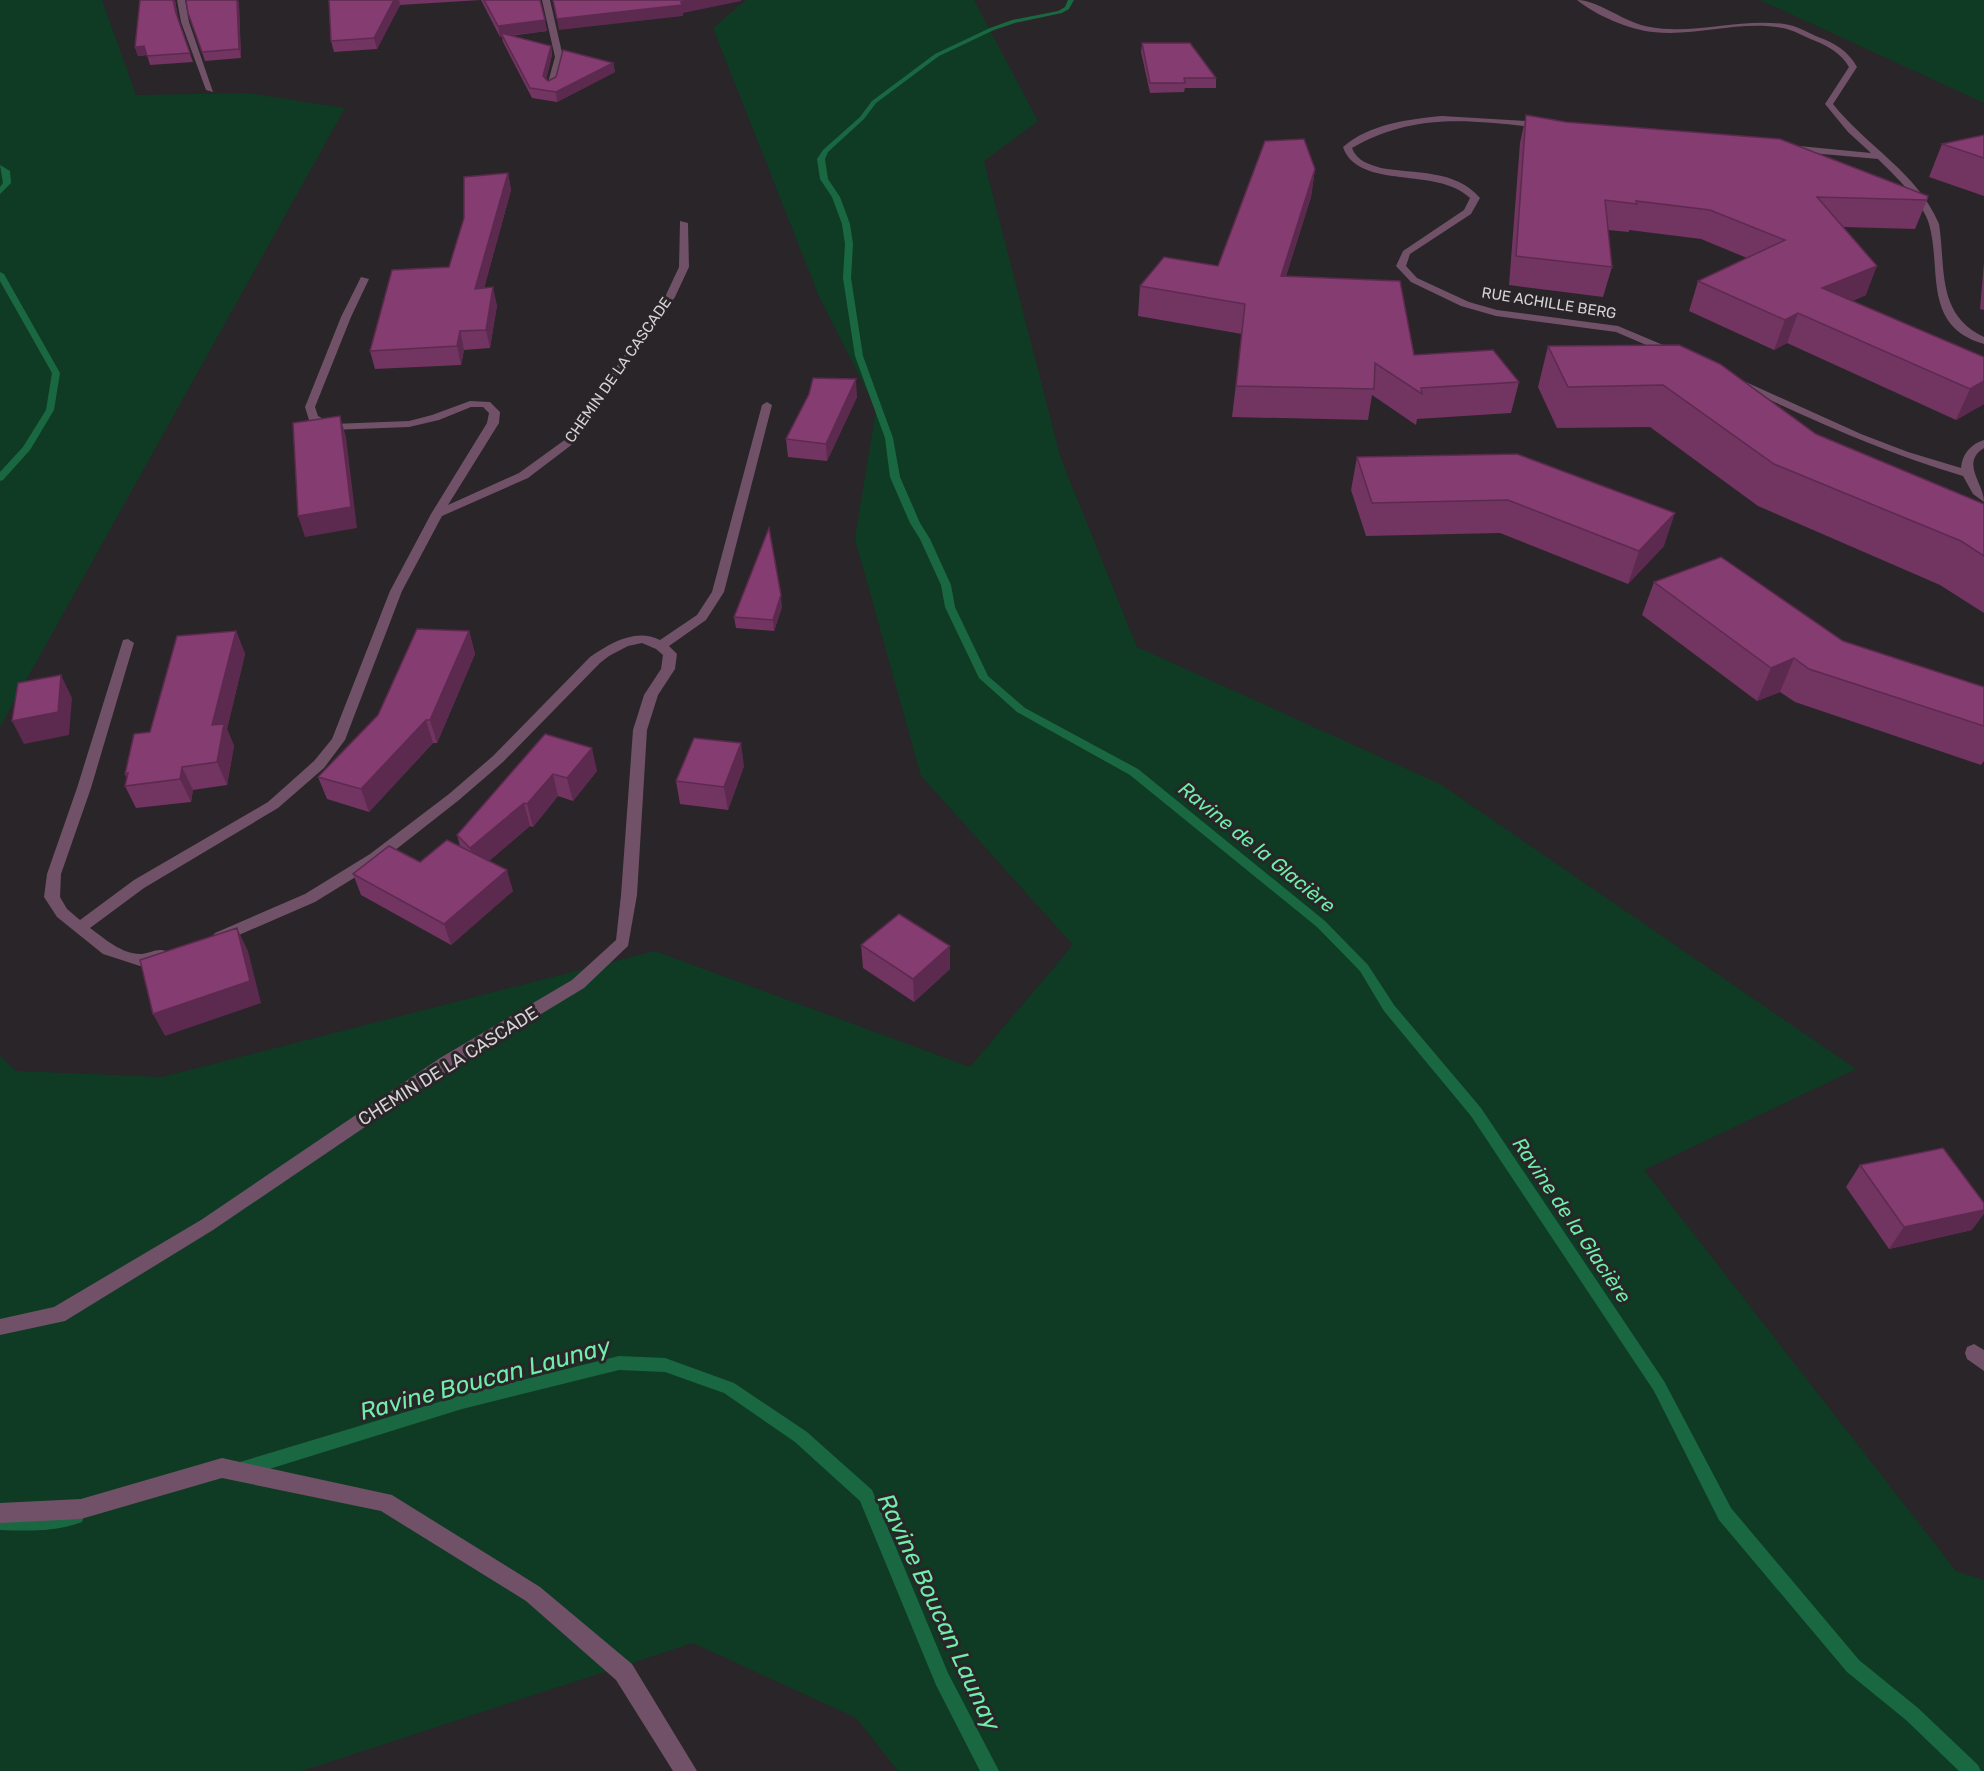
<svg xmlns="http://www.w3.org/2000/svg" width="1984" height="1771" viewBox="0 0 1984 1771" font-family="Rubik,sans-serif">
<rect width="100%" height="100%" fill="#292528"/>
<path fill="#0f3b25" d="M0,0h102l34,95 112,-2 97,15 -345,619z
M746,0h228l64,121 -54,40 77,298 76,188 303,137 416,285 -212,101 312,401 28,9v191h-1086l-42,-53 -163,-75 -391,128h-302v-715l16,15 146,6 493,-126 315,116 103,-122 -152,-169 -66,-237 21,-130 -58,-115 -105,-266z
M1760,0h224v103z"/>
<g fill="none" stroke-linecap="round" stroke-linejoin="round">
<path fill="#1a6842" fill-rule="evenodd" d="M1068,0h6l-5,9 -7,4 -47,10 -21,7 -55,26 -63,47 -12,16 -36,33 -3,7 3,20 12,18 10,27 3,20 -2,34 12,78 30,82 7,39 20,46 10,16 21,46 4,22 33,69 37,32 113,61 187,152 43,44 26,40 87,103 183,273 67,127 128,152 59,48 60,57 3,6h-22l-53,-51 -59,-48 -128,-152 -65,-129 -183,-275 -87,-105 -24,-40 -43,-44 -187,-152 -113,-63 -38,-34 -34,-71 -4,-22 -21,-46 -10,-16 -20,-46 -5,-39 -30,-82 -12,-78 2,-34 -3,-20 -10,-27 -12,-18 -3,-20 6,-9 37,-33 12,-16 63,-47 55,-26 22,-8 46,-9 7,-4z
M0,165l10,6 1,12 -11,11v-7l3,-4z
M0,272l4,2 56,99 -6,37 -24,40 -27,30 -3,1v-9l23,-25 23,-37 6,-37 -52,-92z
M619,1356l46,2 69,25 73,49 65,58 76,183 51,98h-19l-44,-86 -76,-184 -65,-59 -71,-49 -59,-21 -46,-2 -157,39 -222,69 -6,-3 -2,-5 2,-5 6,-3 222,-67z
M76,1508l6,2 2,6 -2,6c-27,10 -54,9 -82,8v-16l46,1z"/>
<path fill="#715167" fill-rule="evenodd" d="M177,0h8l4,22 24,70 -7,-2 -25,-68z
M542,0h8l13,57 -8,29 -4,2 -4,-2 8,-29z
M1577,0c22,0 47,23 73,27 44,8 89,-9 134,-3 11,1 23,8 34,13 17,6 30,14 39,30l-24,37c33,42 85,69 106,120 7,45 -3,90 45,113v7c-62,-18 -42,-74 -55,-120 -6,-22 -35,-49 -51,-65l-89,-8 -4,-3 4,-3 82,8 -23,-21 -23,-28 24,-37c-8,-14 -21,-21 -36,-27 -10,-4 -20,-10 -30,-12 -43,-8 -87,9 -130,4 -23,-2 -58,-17 -76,-32z
M1442,116l102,6 4,3 -4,3c-71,-7 -127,-17 -192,20 5,13 16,16 29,20 33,6 75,1 99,30l-9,16 -61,40 -4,12 11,12 52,24 28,8 121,16 57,24v4h-8l-51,-22 -120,-16 -35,-10 -50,-24 -15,-16 7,-15 61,-41 6,-12c-32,-32 -112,-7 -127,-51 26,-23 66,-28 99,-31z
M680,221l8,2 1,44 -14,30 -101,146 -46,35 -86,38 -40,75 -57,149 -21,28 -46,40 -134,80 -54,40c15,11 33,27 52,26 9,-1 15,-6 24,-3l2,4 -2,4 -26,7 -37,-12 -46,-37 -13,-20 3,-23 30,-86 46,-148 5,-1 6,4 -43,145 -30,86 -1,23 7,12 13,11 54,-40 134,-78 46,-41 18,-22 58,-148 41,-77 56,-91 2,-10 -6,-6h-12l-32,13 -30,7 -78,3 -22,-10 -4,-13 36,-90 20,-40 8,2 -18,38 -36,90 3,9 15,8 76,-3 23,-6 38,-14 20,1 10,10 -1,11 -51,82 71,-32 47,-34 99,-142 14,-30z
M1737,378l124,56 47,18 53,16c1,-14 10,-24 23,-28v8c-24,15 0,35 0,54l-11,-8 -10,-18c-81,-24 -154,-58 -230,-93v-4z
M767,402l5,3 -48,187 -18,28 -37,26 8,8 -2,15 -17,26 -11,35 -10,165 -9,51 -44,42 -132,80 -239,162 -148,91 -65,14v-16l54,-12 147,-87 239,-162 132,-78 44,-40 5,-45 12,-165 11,-35 17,-26 2,-14 -7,-6 -14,-6 -14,3 -19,10 -9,7 -97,99 -44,38 -79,62 -65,40 -90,39h-10l-3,-4 3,-4 90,-39 65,-40 79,-60 44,-38 97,-99c21,-14 45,-29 70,-17l37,-25 15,-23 50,-187z
M1974,1344l10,6v21l-17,-12 -2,-6 2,-6z
M222,1458l170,37 148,92 92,77 65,107h-24l-57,-91 -90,-79 -145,-90 -159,-33 -141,41 -81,4v-20l81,-4z"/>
</g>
<path fill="#723461" d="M140,0h35l3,20 15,42 -43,3 -3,-10 -9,1 -3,-9z
M186,0h52l1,5 2,53 -36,3 -17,-48z
M329,0h211l7,31 -37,5 41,10 1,9 -6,24 2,2 65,-18 2,9 -58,30 -25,-4 -29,-56 -1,-5h-2l-19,-37 -81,5 -23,44 -43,3 -3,-11z
M1142,43l74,35v10h-31l-1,4 -34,1 -9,-41z
M1526,115l401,85 -12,29 -72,-2 23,68 -14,6 132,56v47l-28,16 -169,-77 -13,7 -85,-39 9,-30 49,-23 -46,-19 -72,-9v2l-21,-2 4,37 -9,30 -94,-12 11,-142z
M1984,135v61l-55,-19 13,-33z
M1315,169l-4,28 -25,79 128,79 105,27 -8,31 -94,6 -1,6 -44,-30 -4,25 -136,-3 10,-83 -104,-18 2,-30 78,-20z
M508,173l3,17 -27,98 13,17 -7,43 -26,2 -3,15 -86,4 -5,-18 79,-84z
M1984,262v48l-4,-1z
M1548,346l268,88 168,70v109l-44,-28 -182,-79 -108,-79 -93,1 -19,-41z
M809,394l48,3 -30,64 -39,-4 -2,-18z
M1357,457l307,89 -36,38 -128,-51 -134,3 -15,-46z
M1654,582l330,105v74l-3,4 -186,-63 -15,-10 -23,9 -115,-86z
M782,607l-8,24 -38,-3 -2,-11z
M236,631l9,23 -18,75 7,17 -7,39 -34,5 -2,12 -55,6 -11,-22 2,-8 -2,-4 25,-42z
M469,631l6,23 -38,89h-4l-64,69 -42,-13 -9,-22z
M545,734l52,37 -24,30 -15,-5 -25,31 -3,-1 -41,35 24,30 -62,54 -90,-50 -8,-21 67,-12 40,-16 -3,-11z
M744,766l-16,44 -48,-6 -4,-23z
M861,945l89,24 -36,33 -51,-34z
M1860,1165l112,65 -83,19 -43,-62z"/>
<path fill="#5c2a4f" d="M173,0h2l4,22 -3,-9z
M237,0h1l1,5 2,53 -2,-9z
M394,0h5l1,5 -23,44 -3,-11z
M692,0h49v1l-58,12v3l-124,14 -2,-11z
M545,20l2,11 -44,5 -2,-3 1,4h-2l-2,-11z
M144,46l3,9 -9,1 -3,-9z
M551,46l1,9 -7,30 -2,-9z
M613,63l2,9 -58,30 -1,-10z
M1315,169l-4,28 -34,108 4,-29z
M508,173l3,17 -32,117 -4,-18z
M1877,266l-11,29 -55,22 11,-29z
M493,287l4,18 -7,43 -4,-18z
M1798,313l-11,30 -13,7 11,-30z
M460,331l4,19 -3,15 -4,-19z
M856,379l1,18 -30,64 -1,-17z
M1984,381v23l-28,16 14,-31z
M340,416l6,21 11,91 -52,9 -7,-21z
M1675,513l-11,33 -36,38 11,-33z
M781,595l1,12 -8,24 -1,-11z
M236,631l9,23 -18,75 7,17 -7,39 -10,-23 -5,-37z
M469,631l6,23 -38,89 -7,-23z
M1794,658l-14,34 -23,9 14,-33z
M61,675l11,23 -3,37 -45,9 -12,-23z
M426,720l7,23 -64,69 -8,-23z
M741,743l3,23 -16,44 -4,-23z
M592,748l5,23 -24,30 -6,-23z
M182,767l11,23 -2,12 -11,-23z
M553,774l5,22 -25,31 -6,-23z
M524,803l6,23 -53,45 -7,-23z
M507,870l6,21 -62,54 -7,-21z
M237,928l11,23 13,52 -96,33 -12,-22z
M950,946v23l-36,33 -1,-23z
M1984,1210v4l-12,16 -83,19 15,-22z"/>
<path fill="#843c71" stroke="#5c2a4f" stroke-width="1.5" d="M140,0h33l3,13 14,40 -43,3 -3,-10 -9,1z
M186,0h51l2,49 -37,3 -14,-39z
M329,0h65l-20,38 -43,3z
M484,0h56l5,20 -47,6z
M553,0h139l-11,2 1,3 -125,14z
M501,33l50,13 -8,30 5,5 8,-4 7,-27 50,13 -57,29 -26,-4z
M1142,43h48l26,35h-32l1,5h-35z
M1526,115l40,7 214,17 148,57 -1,4 -110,-3 60,69 -55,22 162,69v24l-14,8 -172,-76 -13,7 -87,-39 87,-41 -75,-30 -74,-9 1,3 -32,-4 7,67 -96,-11z
M1984,135v23l-42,-14z
M1304,139l11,30 -34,107 119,5 14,74 79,-5 26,32 -98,6 1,6 -47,-31 -1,26 -138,-3 9,-82 -105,-18 24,-29 54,9 47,-125z
M508,173l-33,116 18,-2 -7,43 -26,1 -3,15 -87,5 22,-81 57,-3 15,-49v-41z
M1679,345l41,19 96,70 168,70v52l-23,-15 -187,-77 -111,-79 -95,2 -20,-41z
M813,378l43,1 -30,65 -40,-5 23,-45z
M340,416l11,91 -53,9 -5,-93z
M1517,454l158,59 -36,38 -131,-51 -136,3 -15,-46z
M769,528l12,67 -8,25 -39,-3z
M1721,557l122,84 141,46v39l-175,-57 -15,-11 -23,10 -117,-86z
M417,629l52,2 -39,89h-4l-65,69 -43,-12 60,-62z
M236,631l-24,94 12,-1 -7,38 -35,5 -2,12 -55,7 3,-13 -3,1 9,-40 16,-2 27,-96z
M61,675l-3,37 -46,9 6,-38z
M545,734l47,14 -25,30 -14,-4 -26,30 -3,-1 -54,45 -13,-13z
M694,738l47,5 -17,44 -48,-6z
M447,840l60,30 -63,54 -91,-50 36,-28 31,16z
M899,914l51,32 -37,33 -52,-34z
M237,928l13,53 -97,33 -13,-54z
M1943,1148l41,55v7l-80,17 -44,-62z"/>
<g text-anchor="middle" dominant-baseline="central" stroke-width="6" stroke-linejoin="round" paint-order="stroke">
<g font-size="15" fill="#d5d3d5" stroke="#292528">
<text transform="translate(1549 303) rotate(9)">RUE ACHILLE BERG</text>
<text transform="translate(618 370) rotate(-55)">CHEMIN DE LA CASCADE</text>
</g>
<g font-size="18" fill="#d5d3d5" stroke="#292528">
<text transform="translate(448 1066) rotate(-32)">CHEMIN DE LA CASCADE</text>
</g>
<g font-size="20" font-style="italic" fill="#6eeea9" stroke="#292528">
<text transform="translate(1257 847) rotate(39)">Ravine de la Glacière</text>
<text transform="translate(1572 1220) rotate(56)">Ravine de la Glacière</text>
</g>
<g font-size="24" font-style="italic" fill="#6eeea9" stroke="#292528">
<text transform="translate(485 1379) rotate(-15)">Ravine Boucan Launay</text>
<text transform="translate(939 1612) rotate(65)">Ravine Boucan Launay</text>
</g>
</g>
</svg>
